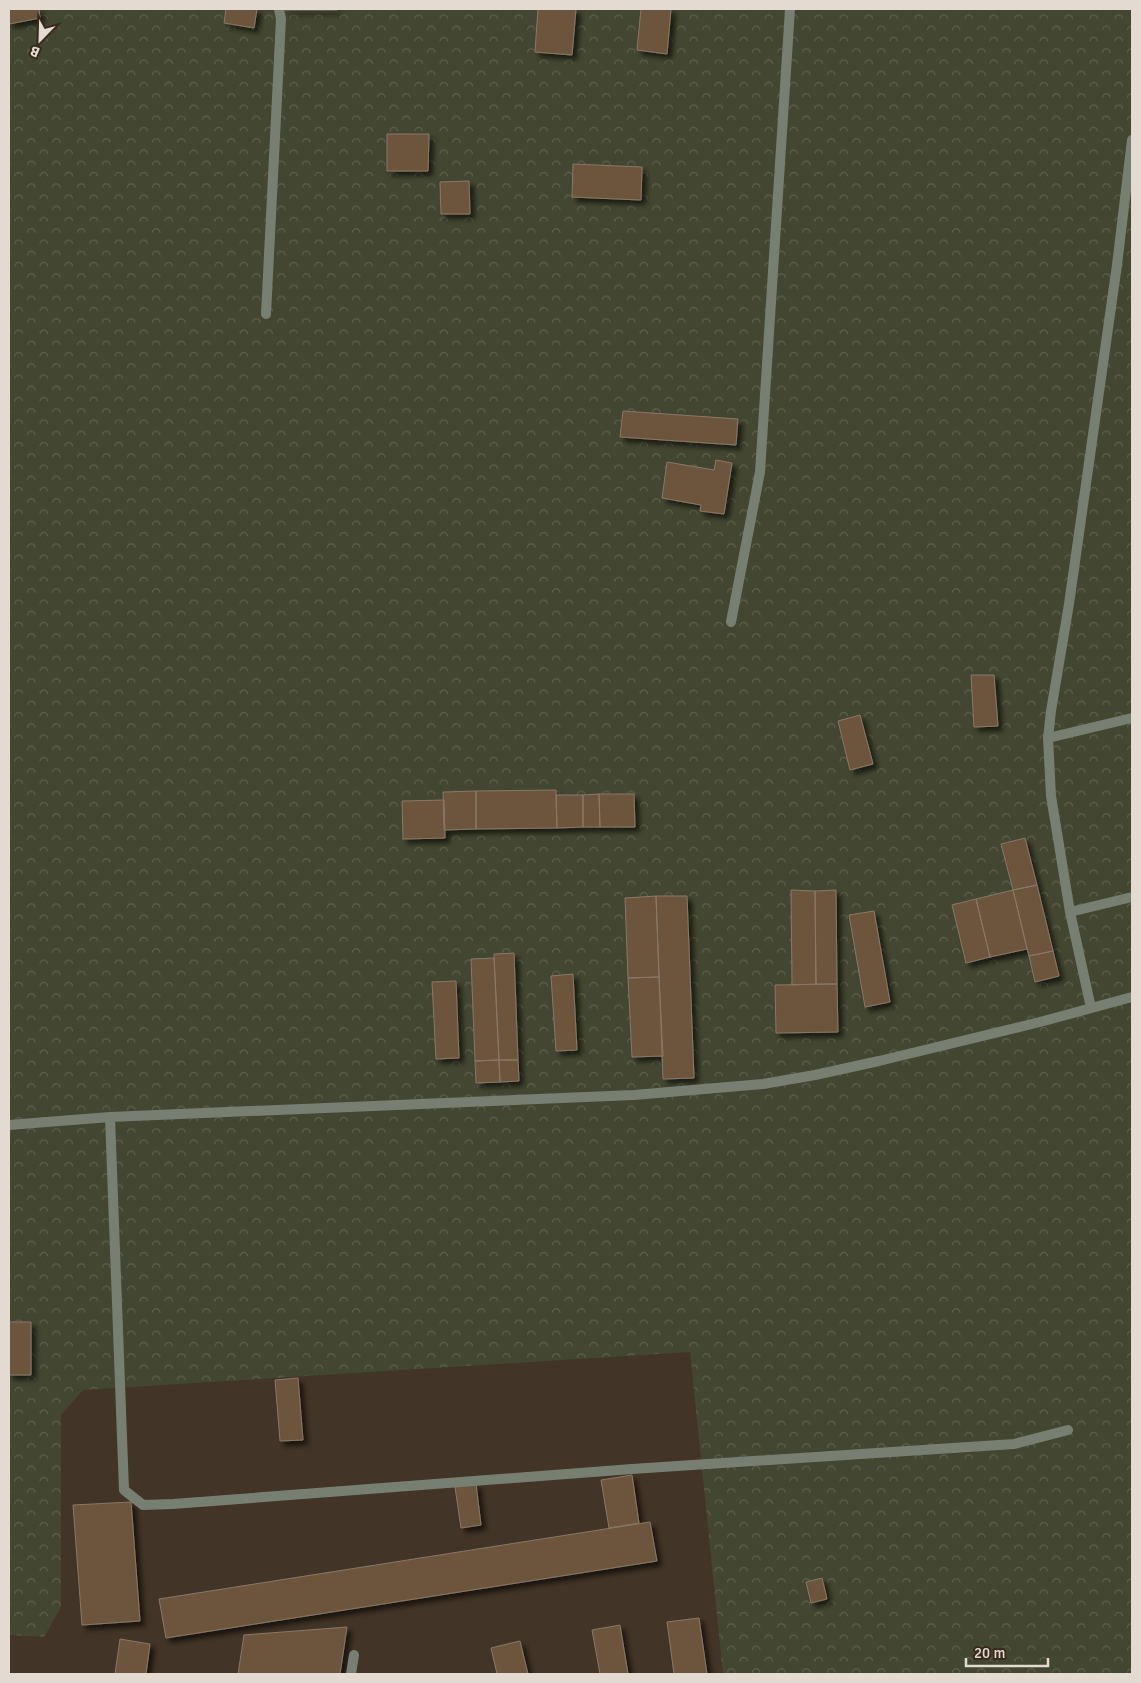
<svg xmlns="http://www.w3.org/2000/svg" width="1141" height="1683" viewBox="0 0 1141 1683" font-family="Signika,sans-serif">
<defs>
<pattern id="forest-crowns" width="20" height="18" patternUnits="userSpaceOnUse" patternTransform="scale(1.25)"><rect width="20" height="18" fill="#434630"/><path d="M2 6a3 3 0 1 1 6 0M12 15a3 3 0 1 1 6 0" fill="none" stroke="#5e604d"/></pattern>
<filter id="shadow"><feDropShadow dx="4.5" dy="4.5" stdDeviation="2.5" flood-color="#0009"/></filter>
</defs>
<rect width="100%" height="100%" fill="#423426"/>
<path fill="url(#forest-crowns)" d="M9,9h1123v1665h-409l-33,-322 -607,38 -22,25v192l-17,30 -35,-2z"/>
<path fill="#6d553c" stroke="#897868" filter="url(#shadow)" d="M9,9h30l1,9 -31,6z
M226,9h31l-3,19 -30,-5z
M285,9h52v1h-52z
M538,9h38l-4,46 -37,-3z
M641,9h30l-4,45 -30,-4z
M387,134h42l-1,37h-41z
M573,164l69,3 -1,33 -69,-3z
M469,181l1,33h-29l-1,-32z
M623,411l115,8 -2,26 -116,-8z
M716,460l16,3 -8,51 -24,-3 1,-6 -39,-7 5,-36 47,8z
M971,675h23l4,51 -24,1z
M860,715l13,49 -23,6 -12,-49z
M556,790l1,38 -81,1v-38z
M476,791v38l-32,1 -1,-38z
M599,794h35l1,33h-35z
M599,794l1,33h-17v-32z
M556,795h27v32l-26,1z
M444,800l1,38 -42,1 -1,-38z
M1025,838l12,47 -24,5 -12,-46z
M1037,885l16,66 -24,5 -16,-66z
M791,890l24,1 1,93 -24,1z
M836,890l1,94h-21l-1,-93z
M1013,890l14,59 -37,8 -14,-58z
M656,896l3,81 -31,1 -3,-80z
M656,896h31l7,182 -31,1z
M976,899l14,58 -24,6 -14,-58z
M874,911l16,91 -25,5 -16,-92z
M1053,951l6,25 -24,6 -6,-26z
M514,953l4,107h-19l-5,-106z
M494,958l5,102 -24,1 -4,-102z
M573,974l4,76 -21,1 -5,-75z
M659,977l4,79 -31,1 -4,-79z
M456,981l3,77 -23,1 -4,-77z
M837,984l1,48 -62,1 -1,-48z
M499,1060l1,22 -24,1 -1,-22z
M499,1060h19l1,21 -19,1z
M9,1322h22v53h-22z
M298,1378l5,62 -23,1 -5,-61z
M632,1475l7,48 -30,5 -8,-48z
M476,1484l5,41 -20,3 -6,-41z
M131,1502l9,119 -58,4 -9,-120z
M650,1522l7,39 -491,77 -7,-39z
M822,1578l5,21 -16,4 -5,-21z
M699,1618l8,56h-33l-7,-52z
M620,1625l8,49h-28l-8,-44z
M347,1627l-7,47h-102l6,-39z
M120,1639l30,5 -4,30h-31z
M520,1641l8,33h-31l-6,-26z"/>
<g fill="none" stroke-linecap="round" stroke-linejoin="round">
<path stroke="#777f72" stroke-width="10" d="M266,314l15,-295 -2,-10
M731,622l29,-150 30,-463
M1048,738l84,-20
M1070,912l62,-15
M1091,1008l-21,-96 -19,-116 -3,-58 3,-27 18,-107 48,-339 15,-125
M110,1117l14,373 19,15 30,-1 459,-35 382,-25 54,-14
M9,1125l101,-8 524,-22 129,-11 52,-9 64,-14 161,-39 92,-25
M351,1674l3,-19"/>
</g>
<rect width="1141" height="1683" fill="none" stroke="#e3dad1" stroke-width="20"/>
<g transform="translate(40 40) rotate(203)" stroke="#382a1c" stroke-width="4" paint-order="stroke">
<path d="M0-4L9 19L0 12L-9 19Z" fill="#e3dad1"/>
<text y="-8" font-size="14" font-weight="bold" text-anchor="middle" fill="#e3dad1">B</text>
</g>
<path d="M966 1658v8h82v-8" fill="none" stroke="#e3dad1" stroke-width="2.5"/>
<text x="974" y="1658" font-size="15" fill="#e3dad1" stroke="#382a1c" stroke-width="4" paint-order="stroke">20 m</text>
</svg>
